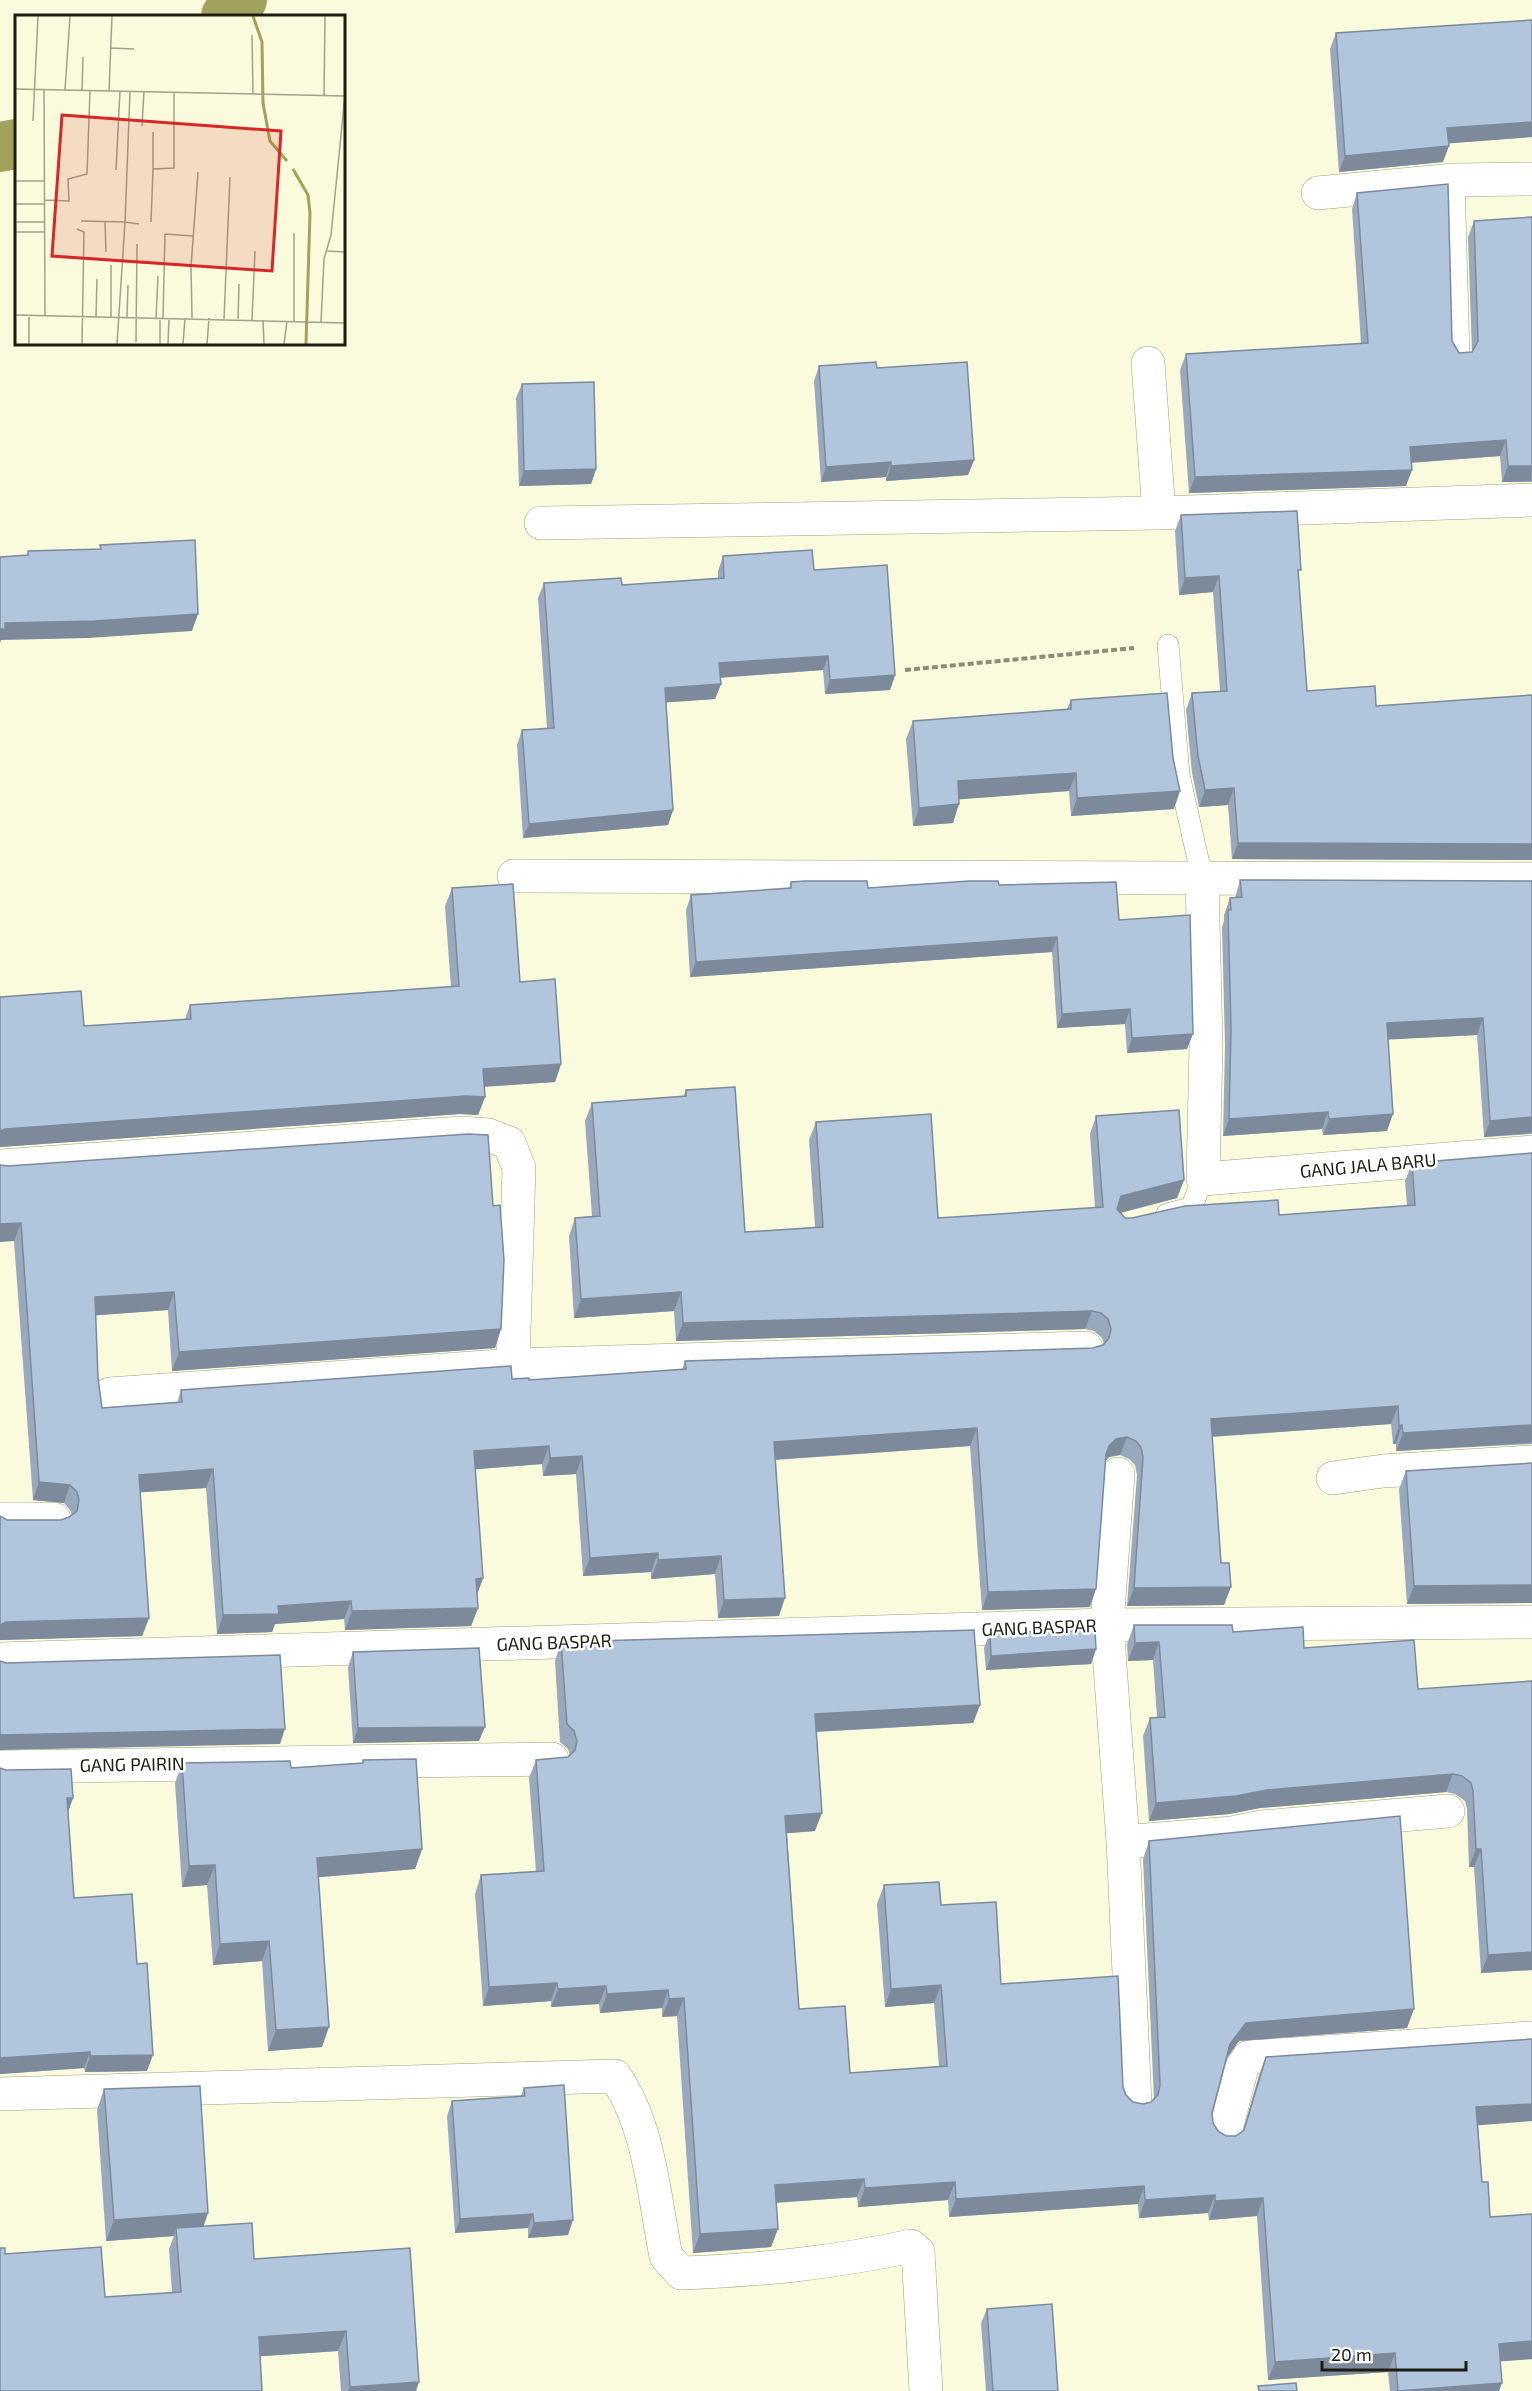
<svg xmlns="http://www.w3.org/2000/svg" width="1532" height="2391" viewBox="0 0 1532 2391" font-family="'Exo 2',sans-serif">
<rect width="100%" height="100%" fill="#fafbdc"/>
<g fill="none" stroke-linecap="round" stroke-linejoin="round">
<path stroke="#a2a25c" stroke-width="50" d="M226,16l16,-16
M0,147l16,-3"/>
<g stroke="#9fa083" stroke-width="22">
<path id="lane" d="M1454,180l5,177
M1168,645l11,130 23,102
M1167,1214l24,-6 12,-29"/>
</g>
<g stroke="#9fa083" stroke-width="34">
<path id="street" d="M1318,193l136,-13 78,-1
M1148,363l11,150
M541,523l618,-10 373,-13
M514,876l1018,3
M1202,877l4,168 -3,134 329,-27
M0,1166l461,-33 27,2 21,8 10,25 -6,197 573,-17
M110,1394l403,-29
M1118,1474l-11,151 425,-3
M1333,1478l50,-7 149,-9
M0,1519h54
M0,1659l1107,-34 16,217 12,262
M0,1767l552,-8
M1123,1842l109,-9 30,-6 186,-16
M0,2094l615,-18c35,51 39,121 51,180l15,17c81,-3 151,-10 230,-27l7,6 8,139
M1224,2136l18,-69 7,-10 283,-19"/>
</g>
<path stroke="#8c8d78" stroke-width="4" stroke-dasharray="6 3" stroke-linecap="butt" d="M905,670l229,-22"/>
<use href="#lane" stroke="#fff" stroke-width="21"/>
<use href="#street" stroke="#fff" stroke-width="33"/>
</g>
<path fill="#98a9be" d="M1532,20v117l-84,6 -5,19 -104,10 -9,-123 6,-16z
M1357,193l102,160 13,-1 -4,-115 6,-16 58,-4v265h-30l-2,-26 -89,7 -5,23 -217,7 -9,-123 6,-16 175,-10 -9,-135z
M819,366l58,2 97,92 -6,15 -82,6v-4l-65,5 -7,-101z
M522,384l74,85 -5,15 -72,2 -3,-88z
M1181,515l118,62 8,114 69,15 156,-11v165l-300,-1 -4,-54 -29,2 -7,-34 -6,-63 6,-17 28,-2 -7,-99 -34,3 -4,-64z
M723,556l91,14 81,105 -5,15 -65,4 -2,-24 -103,8 1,6 -6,15 -49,3 7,108 -5,15 -145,13 -6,-93 5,-15 25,-2 -9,-130 6,-15 78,2 96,-7v-7z
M1071,700l103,109 -103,7 -2,-25 -110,8 -6,24 -40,3 -7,-87 7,-18 154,-12z
M1240,880l292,1v253l-48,3 -7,-102 -89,4 -1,92 -64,4 -1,-6 -99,7 2,-91 -3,-118 2,-6v-6l6,-17h5z
M791,882l77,6 131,-3 120,35 68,129 -60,4 -2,-29 -68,4 -5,-76 -362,25 -4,-67 5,-15 98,-7z
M452,888l68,94 41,82 -6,18 -71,5 1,10 -7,18 -18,-1 -460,33v-150l84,29 101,-7 5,-14 261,-18 -6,-81z
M686,1090l59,142 70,-5 -6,-87 7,-18 122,96 157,-10 -5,-74 6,-18 88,64 -7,18 -56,15 4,5 154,-3 128,-9 -2,-25 7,-18 120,-10v291l-136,7v-7h-3l-2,-20 -179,13 12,168 -97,1 10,-131 -2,-10 -6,-6 -9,-4 -11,2 -4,4 -15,146 -108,3 -12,-164 -194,14 3,156 -61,2 -3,-44 -64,5v-7l-68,4 -7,-102 -33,2 -1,-12 -67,5 8,109 -6,17 1,13 -7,18 -126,4 -1,-11 -69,5 -3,8 -55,2 -11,-146 -66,4 9,126 -7,18 -142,4v-124l7,4h54l8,-3 3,-2 -2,-5 -6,-7 -31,-3 -19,-259 -14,-76 501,164 -6,19 -323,23 -4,-61 -73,5 3,63 4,30 75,-5 4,-13 331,-11 17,1 153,-10 3,-9 408,-13 11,-4 -2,-6 -8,-7 -9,-2 -409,12 -2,-30 -100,7 -5,-82 6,-18 17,-2 -7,-95 7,-18 91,-6z
M1532,1463v140l-125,1 -8,-115 7,-18z
M1134,1625l99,7 71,16 114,41 114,-8v289l-51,3 -7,-106h-5l-2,-58 -2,-8 -10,-7 -9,-2 -186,16 -31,6 -80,7 -6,-85 7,-18 7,-1 -4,-57 -25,1 -1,-17z
M990,1633l106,16 -5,15 -105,6 -2,-22z
M561,1642l419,63 -7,18 -157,9 -1,99 -28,2 12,176 51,64 89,-6 -5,-64 -49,4 -8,-103 7,-19 57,20 60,79 122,103 3,8 7,7 10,2 8,-2 3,-3 -11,-240 6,-18 258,187 -168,13 -12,17 -15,55 1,10 5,8 8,5h10l7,-5 16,-56 7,-18 212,68 4,57 8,35 42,-3v145l-32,2 -1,30h-109l-2,-19 -120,8 -11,-164 -48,4 -1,-7 -69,5 -1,-14 -189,13 -1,-17 -90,7 -1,-10 -81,6 -5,44 -78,6 -16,-237 -15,1v-9l-62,5 -1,-9 -48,3v-6l-68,5 -8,-112 6,-19 55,-3 -7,-94 7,-18 32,-3 2,-2 -2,-6 -8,-7 -5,-81z
M353,1652l126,89 -126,2 -5,-76z
M363,1760l59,89 -7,20 -96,8 3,170 -54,4 -6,-90 -49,4 -6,-80 -25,2 -7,-104 7,-20 109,5 71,-5z
M0,1768l73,30 -5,14 6,86 63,66 10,107 -62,1 -1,-4 -84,6z
M524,2088l44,147 -40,3v-10l-73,5 -8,-117 5,-15 69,-5z
M104,2089l100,138 50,32 156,-11 6,143h-75l-3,-40 -78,5 2,35 -257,-137 100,43 67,-4 -3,-44 5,-13 -68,5 -9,-131z
M987,2309l71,82h-72l-5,-68z"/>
<path fill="#7c8a9b" d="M1532,122v15l-90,7 5,-16z
M1449,146l-6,16 -104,10 6,-16z
M1506,440l-6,16 -96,7 6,-16z
M974,460l-6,15 -82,6 5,-15z
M891,462l-5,15 -65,5 5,-15z
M1508,466h24l-1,15 -29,1z
M596,469l-5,15 -72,2 5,-15z
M1412,470l-6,16 -217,7 6,-16z
M1219,576l-6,16 -34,3 6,-17z
M198,614l-6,17 -104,7 -87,2 -1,3v-14l5,-6z
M828,656l-5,14 -109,8 5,-15z
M895,675l-5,15 -65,4 5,-14z
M721,684l-6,15 -56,4 6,-15z
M1076,773l-7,18 -118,9 7,-19z
M1234,788l-6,17 -29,2 6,-17z
M1180,791l-6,18 -103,7 6,-18z
M959,804l-6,19 -40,3 6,-18z
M673,810l-5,15 -145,13 6,-14z
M1238,843l294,1v16l-300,-1z
M1057,937l-5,15 -362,25 6,-15z
M1130,1009l-5,15 -68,4 5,-14z
M1483,1018l-6,17 -96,5 6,-17z
M1193,1034l-6,15 -60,4 5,-15z
M561,1064l-6,18 -79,5 7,-18z
M466,1096l19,1 -7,18 -18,-1 -460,33v-16l5,-2z
M1328,1112l-6,17 -99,7 6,-17z
M1393,1114l-6,17 -64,4 6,-16z
M1532,1117v14l-1,2 -47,4 6,-16z
M1184,1180l-7,18 -62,16 6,-18z
M21,1223l-7,18 -14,1v-18z
M174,1292l-6,18 -80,6 7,-19z
M681,1292l-7,19 -100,7 7,-19z
M1092,1311l-7,18 -409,12 7,-18z
M501,1329l-6,19 -323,23 7,-19z
M1398,1406l-7,18 -187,13 7,-18z
M1402,1425l-6,19h-3l6,-18z
M1532,1425v15l-1,3 -135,8 7,-18z
M977,1428l-7,18 -202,14 6,-18z
M1127,1437l-7,18 -11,2 -7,7 7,-18 7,-7z
M549,1446l-7,18 -75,6 7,-19z
M582,1456l-6,18 -33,2 7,-18z
M213,1469l-7,19 -74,5 7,-18z
M39,1482l31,3 -6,18 -31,-3z
M658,1553l-7,19 -68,4 7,-18z
M721,1556l-6,18 -64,5 7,-19z
M483,1578l-7,19v-18z
M1532,1585v18l-125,1 7,-18z
M1231,1587l-7,18 -97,1 7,-18z
M1096,1589l-6,18 -108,3 6,-18z
M785,1598l-6,18 -61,2 6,-18z
M351,1601l-7,18 -69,5 -3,8 -55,2 6,-19 55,-9z
M478,1608l-7,18 -126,4 7,-19z
M149,1618l-7,18 -142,4v-15l6,-3z
M1159,1642l-6,18 -25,1 7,-18z
M1096,1649l-5,15 -105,6 5,-14z
M980,1705l-7,18 -165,9 7,-18z
M485,1727l-6,14 -126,2 5,-15z
M285,1729l-5,15 -280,6v-15z
M1453,1774l-7,18 -186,16 -31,6 -80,7 7,-18 111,-13z
M67,1798h6l-6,16z
M822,1813l-7,18 -36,3 6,-18z
M422,1849l-7,20 -105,9 7,-20z
M1476,1849h5l-7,18h-5z
M215,1865l-8,20 -25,2 7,-21z
M269,1941l-7,20 -49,4 7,-21z
M1532,1952v18l-51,3 7,-18z
M557,1983l-6,18 -68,5 6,-19z
M941,1985l-7,18 -49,4 6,-18z
M606,1986l-7,18 -48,3 7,-18z
M668,1990l-6,18 -62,5 7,-19z
M684,1998l-7,18 -15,1 7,-18z
M1414,2009l-7,19 -168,13 -15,21 6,-18 16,-21z
M329,2027l-7,20 -54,4 8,-21z
M90,2052l-6,16 -84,6v-16z
M153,2055l-6,16 -62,1 5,-16z
M1532,2104v17l-62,5 6,-19z
M864,2179l-7,18 -89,6 7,-18z
M955,2182l-7,18 -90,7 7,-19z
M1144,2186l-6,18 -189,13 7,-18z
M1215,2195l-7,18 -69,5 6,-18z
M1263,2198l-6,18 -48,4 6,-19z
M208,2213l-7,21 -25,-6 -2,8 -68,5 8,-21z
M533,2214l-5,14 -73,5 5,-14z
M573,2220l-5,15 -40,3 6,-15z
M778,2229l-7,18 -78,6 7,-19z
M346,2331l-8,20 -87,6 8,-20z
M1532,2341v18l-39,3 6,-18z
M1395,2353l-7,19 -120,8 7,-18z
M419,2382l-3,9h-68l2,-4z
M1502,2383l-3,8h-101z"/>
<path fill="#b1c5dd" stroke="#7c8a9b" stroke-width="1.5" d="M1532,20v102l-85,6 2,18 -104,10 -9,-123z
M1448,184l4,157 7,12 13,-1 6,-11 -4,-120 58,-4v249h-24l-2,-26 -96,7 2,23 -217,7 -9,-123 182,-11 -11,-150z
M876,362l1,6 90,-6 7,98 -83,6v-4l-65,5 -7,-101z
M594,382l2,87 -72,2 -2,-87z
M1297,511l4,59h-3l9,121 68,-5 1,20 156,-11v149l-294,-1 -4,-55 -29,2 -7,-34 -6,-63 35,-2 -8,-115 -34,2 -4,-63z
M195,540l3,74 -103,7 -90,2v6h-5v-72l28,-2v-4l73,-2 -1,-4z
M812,550l2,20 73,-5 8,110 -65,5 -2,-24 -109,7 2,21 -56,4 8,122 -144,14 -7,-94 32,-2 -10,-145 77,-5 1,7 102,-7 -1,-22z
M1167,693l6,65 7,33 -103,7 -1,-25 -118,8 1,23 -40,4 -6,-87 158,-12v-9z
M1240,880l292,1v236l-42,4 -7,-103 -96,5 6,91 -64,5 -1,-7 -99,7 2,-91 -3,-118h3l-1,-12 12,-1z
M805,881h62l1,7 101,-7h29l1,4 117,-3 3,38 71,-5 3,119 -61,4 -2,-29 -68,5 -5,-77 -361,25 -5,-67 100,-7v-6z
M513,884l7,98 35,-3 6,85 -78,5 2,28 -19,-1 -461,33 -5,2v-134l81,-6 3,35 107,-7 -1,-14 269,-19 -7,-98z
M735,1087l10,145 78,-5 -7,-105 115,-8 7,104 165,-11 -7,-91 83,-6 5,70 -63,16 -4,13 8,9h7l53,-12 93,-6 1,15 136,-10 -3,-42 120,-10v272l-129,8 -1,-8 -3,1 -1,-20 -187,13 10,144h8l2,24 -97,1 9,-131 -2,-10 -5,-6 -9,-4 -11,2 -7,7 -3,8 -10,135 -108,3 -11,-164 -203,14 11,156 -61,2 -3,-44 -63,4v-7l-68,5 -8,-102 -32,2 -1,-12 -75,5 9,127 -7,1 2,29 -126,3 -1,-10 -73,5 1,8 -56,1 -10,-146 -74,6 10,143 -143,4 -6,3v-109l7,4h54l8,-3 8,-6 2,-11 -2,-8 -7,-7 -31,-3 -18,-259 -21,1v-59l8,1 460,-32 20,1 5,71 7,-1 4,55 -3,69 -322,23 -5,-60 -79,5 3,81 4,30 80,-6 -1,-12 330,-24 1,13 17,-1v2l157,-11 -1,-8 408,-13 10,-3 6,-7 2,-9 -3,-10 -7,-6 -9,-2 -409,12 -2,-31 -100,7 -6,-81 25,-2 -8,-113 94,-7v-6z
M1532,1463v122l-118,1 -8,-115z
M1134,1625h98l1,7 70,-5 1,21 110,-8 4,49 114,-8v271l-44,3 -7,-106h-5l-3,-58 -2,-8 -9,-7 -9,-2 -186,16 -31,6 -80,7 -6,-85 15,-1 -6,-75 -24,1z
M974,1630l6,75 -165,9 7,99 -37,3 14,193 46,-3 5,67 97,-7 -6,-81 -50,4 -7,-104 55,-3 2,23 55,-3 5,82 117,-8 5,111 3,8 7,7 10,2 8,-2 7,-7 2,-10 -11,-244 251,-25 14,193 -168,14 -16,21 -18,69 1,10 5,8 8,5h10l8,-6 22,-73 266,-18v65l-56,3 6,75h6l2,35 42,-3v127l-33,3 3,39 -104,8 -3,-38 -120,9 -12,-164 -48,3v-6l-70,5 -1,-14 -188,13 -1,-17 -90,6 -1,-9 -89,6 3,44 -78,5 -16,-236 -15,1 -1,-9 -61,4 -1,-8 -48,3 -1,-6 -68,4 -8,-112 63,-4 -8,-111 32,-3 7,-7 2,-9 -3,-10 -7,-7 -6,-82z
M1095,1630l1,19 -105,7 -1,-23z
M479,1648l6,79 -127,1 -5,-76z
M280,1655l5,74 -285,6v-74l6,2z
M416,1759l6,90 -105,9 12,169 -53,3 -7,-89 -49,3 -5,-79 -26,1 -7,-103 108,-2 1,7 72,-5v-3z
M0,1768l6,2 65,-1 2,29h-6l7,100 58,-4 5,70 10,-1 6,92 -63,1v-4l-90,6z
M564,2085l9,135 -39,3 -1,-9 -73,5 -8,-118 73,-5 -1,-8z
M200,2086l8,127 -94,7 -10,-131z
M252,2223l2,36 156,-11 9,134 -69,5 -4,-56 -87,6 3,54h-262v-143h5v6l96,-7 4,50 76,-5 -5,-64z
M1052,2304l6,87h-65l-6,-82z
M1296,2383l1,8h-38l-1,-5z"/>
<g text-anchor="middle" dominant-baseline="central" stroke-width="5" stroke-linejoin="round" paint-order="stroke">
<g font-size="18" fill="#1d1d12" stroke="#fff">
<text transform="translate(1368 1165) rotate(-5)">GANG JALA BARU</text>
<text transform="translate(1039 1627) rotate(-2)">GANG BASPAR</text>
<text transform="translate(554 1642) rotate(-2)">GANG BASPAR</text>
<text transform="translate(132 1764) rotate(-1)">GANG PAIRIN</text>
</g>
</g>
<g transform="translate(15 15)">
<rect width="330" height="330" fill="#fafbdc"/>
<path fill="none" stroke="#a2a25c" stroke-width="3" d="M238,1l9,26 1,61 7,38 17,20M278,154l15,26 2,18 -4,131"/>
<path fill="none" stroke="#a2a28b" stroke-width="1.5" d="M237,20l1,59M96,33l23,1M0,74l330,7M29,75l1,225M50,75l5,-74M67,76l1,-34M94,76l3,-75M309,81l1,-80M18,106l5,-105M127,111l2,-35M138,117v37M101,155l4,-79M0,166h29M30,185l24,1 -1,-22 19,-5 3,-83M0,189h30M66,206l44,1 5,-130M0,207h30M90,207l1,30M136,207l2,-53 21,-1v-76M62,214l7,3 -2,112M0,217h30M279,218v88M312,236l18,1M0,300l330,8M14,300v29M81,302l1,-38M96,302v-52M112,302l1,-32M141,303l2,-42M148,303l2,-84 28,2M177,303l-1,-51 7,-95M209,304l6,-142M223,304l1,-35M237,305l3,-69M248,305l1,24M306,307l3,-63 7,-24 14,-140M121,327l1,-98M102,329l8,-122 14,2M145,329v-26M153,329l1,-26M168,329l2,-26M192,329l2,-26M269,329l3,-23"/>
<path fill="#d62828" fill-opacity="0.15" stroke="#d62828" stroke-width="3" d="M47,100l219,16 -9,140 -220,-15z"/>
<rect width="330" height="330" fill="none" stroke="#1d1d12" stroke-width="3"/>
</g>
<path d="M1322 2361v9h144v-9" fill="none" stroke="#1d1d12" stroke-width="3"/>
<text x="1331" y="2361" font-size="18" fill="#1d1d12" stroke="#ffffff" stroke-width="4.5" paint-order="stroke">20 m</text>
</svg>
